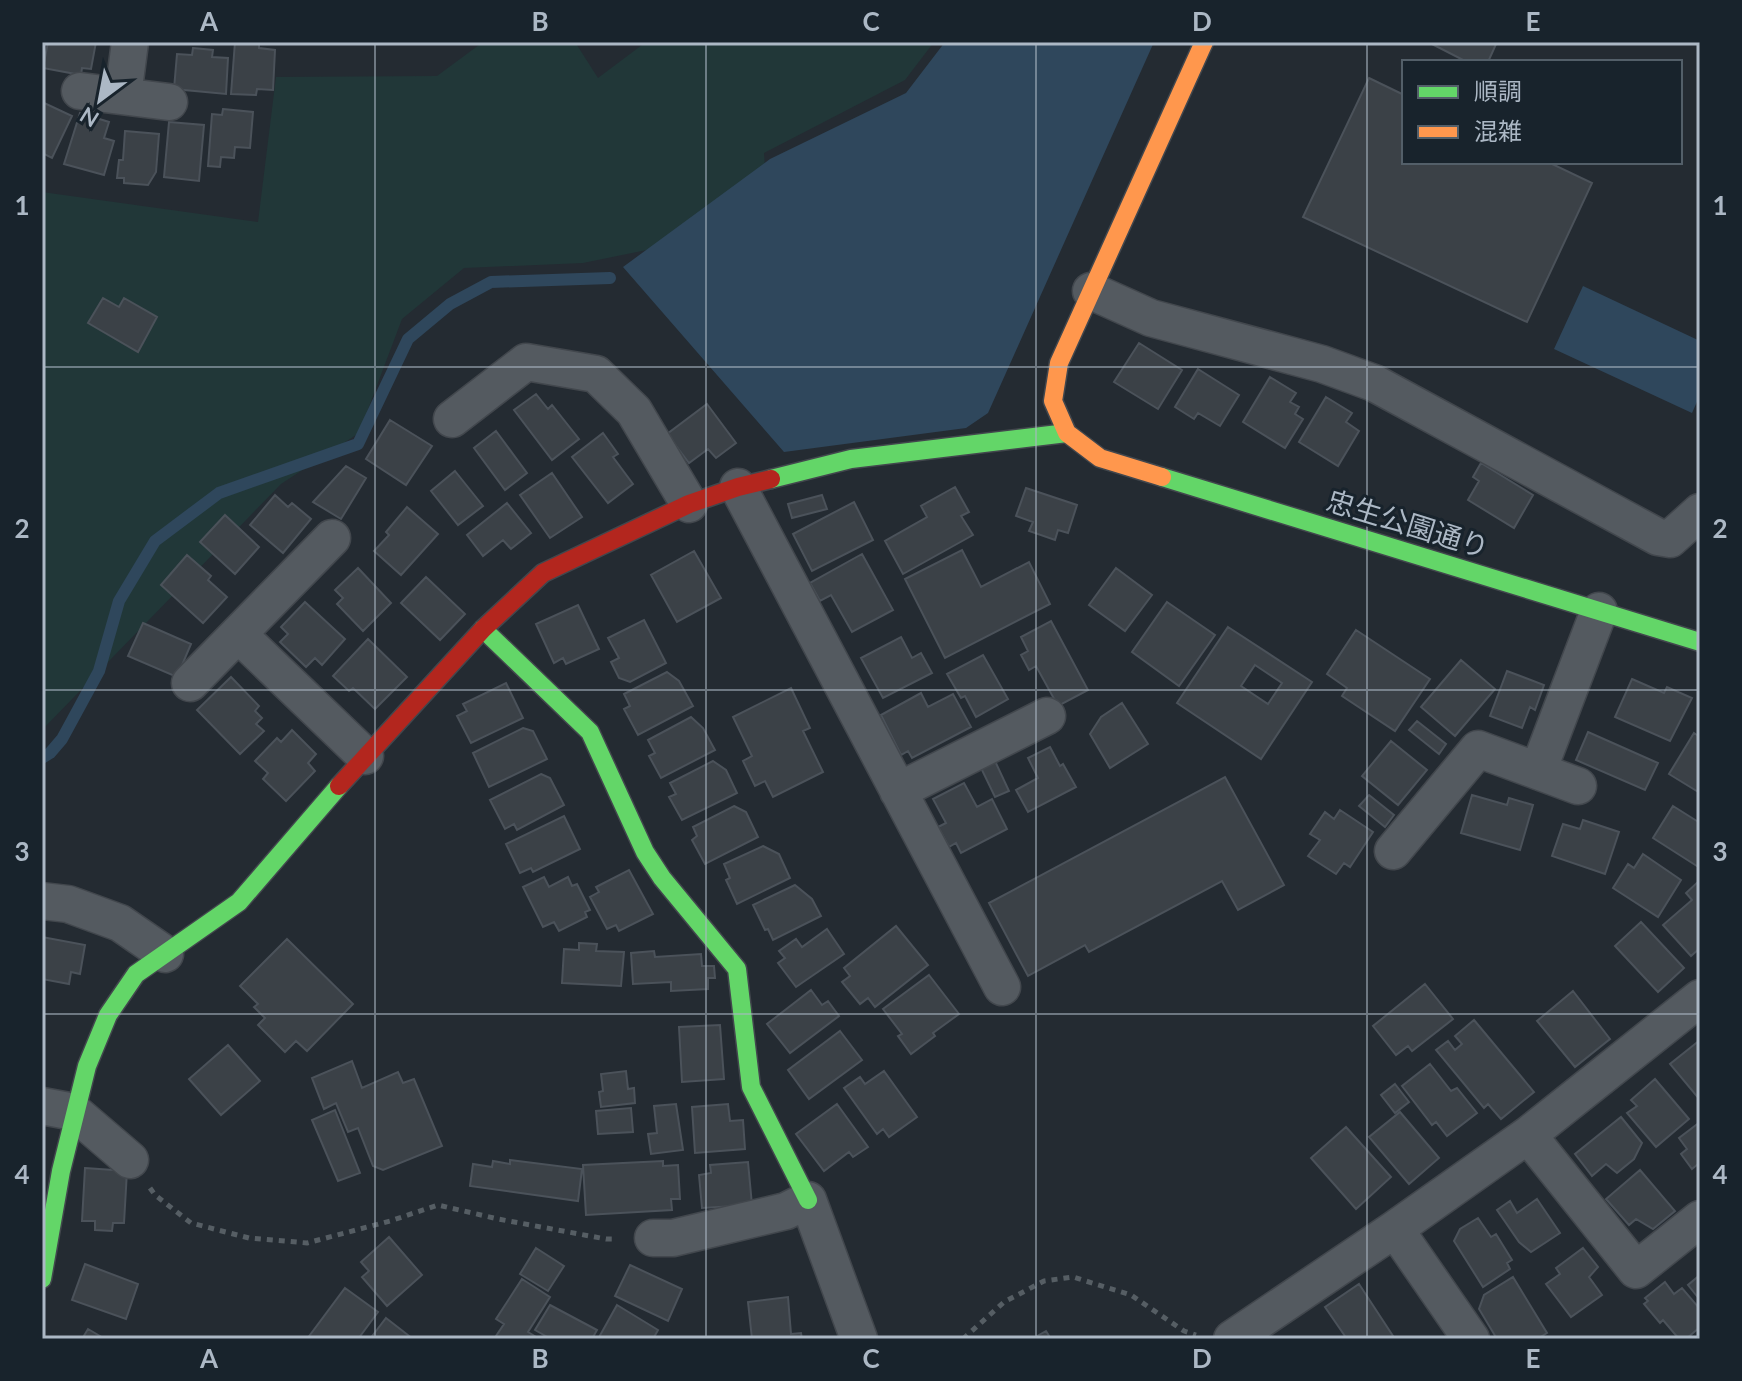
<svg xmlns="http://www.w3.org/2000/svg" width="1742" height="1381" viewBox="0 0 1742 1381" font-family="Lato,'Noto Sans JP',sans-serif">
<rect width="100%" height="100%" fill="#242b32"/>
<path fill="#213738" d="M483,42h92l23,36 48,-36h288l-29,38 -141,73 5,72 -186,38 -119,5 -62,51 -43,114 -78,51 -239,246v-538l216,30 18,-145 161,-1z"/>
<path fill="#2f475c" d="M945,42h209l-166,371 -22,15 -182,24 -161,-185 147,-108 136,-66z
M1583,286l117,55v54l-8,18 -138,-64z"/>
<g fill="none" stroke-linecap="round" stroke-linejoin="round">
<path stroke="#2f475c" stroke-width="12" d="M42,758l8,-5 12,-14 37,-68 20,-70 36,-60 64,-48 139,-49 50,-105 42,-35 41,-22 119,-4"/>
</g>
<path fill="#3b4147" stroke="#4b525a" stroke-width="2" fill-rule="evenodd" d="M48,42h48l-5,27 -9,-1 -1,7 -38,-7z
M235,42l24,2v4l16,2 -2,40 -16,-1 -1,6 -25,-1z
M1428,42h69l-9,20h-21z
M193,48l20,2 -1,7 16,1 -2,36 -52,-5 3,-35 15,1z
M1369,78l35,17v67h144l44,21 -65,139 -224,-105z
M42,102l30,14 -20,42 -10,-5z
M223,109l30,3 -3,36 -15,-1 -1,11 -13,-1 -1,10 -12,-1 4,-52 10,1z
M80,113l29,9 -5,16 10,3 -10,34 -40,-11z
M169,122l35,3 -5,56 -35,-4z
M125,131l34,3 -3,38 -8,13 -24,-2v-5h-7l2,-18h4z
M103,298l16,9 5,-9 33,19 -19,35 -50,-29z
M1139,343l43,27 -24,39 -44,-27z
M1198,369l41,26 -19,31 -22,-13 -4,6 -19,-12z
M1270,377l26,16 -6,9 9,5 -4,7 8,5 -18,29 -42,-26z
M536,394l12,15 4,-4 27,34 -27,21 -38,-50z
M1326,397l26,16 -6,9 13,9 -21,35 -39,-24z
M707,404l29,39 -20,15 -8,-9 -19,14 -22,-29z
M390,420l42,26 -26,39 -40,-26z
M496,431l31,42 -22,17 -31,-42z
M603,433l15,21 -5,3 20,27 -25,19 -36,-46z
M1481,463l52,32 -19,33 -46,-28 11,-19 -6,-4z
M346,466l20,12 -25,41 -28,-17z
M455,471l28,35 -25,19 -27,-34z
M552,473l30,44 -32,21 -30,-43z
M955,487l14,25 -8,4 12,19 -70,39 -18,-33 42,-24 -6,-11z
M1026,488l51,17 -9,28 -10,-3 -3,10 -26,-9 4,-9 -17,-6z
M275,495l13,12 4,-4 19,16 -28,34 -33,-28z
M822,495l5,14 -35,9 -4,-14z
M854,502l19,38 -61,31 -19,-37z
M507,503l24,30 -20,16 -8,-9 -20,16 -16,-21z
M407,507l31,27 -37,41 -27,-24 15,-16 -3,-3z
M225,515l34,32 -24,27 -35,-32z
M962,550l19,37 48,-25 21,42 -105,54 -40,-79z
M694,551l27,47 -44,24 -26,-47z
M862,554l31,56 -41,22 -21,-37 -11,6 -10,-18z
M187,555l24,21 -3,4 19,17 -24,26 -42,-38z
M358,568l33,35 -28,28 -26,-27 6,-6 -8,-8z
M1116,568l36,27 -27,36 -36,-26z
M426,577l39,37 -25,26 -39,-37z
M305,602l40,37 -23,26 -7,-7 -9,9 -26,-25 8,-8 -7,-7z
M1167,602l48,33 -36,51 -47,-34z
M578,605l21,44 -33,15 -3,-6 -9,5 -18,-39z
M644,620l22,43 -36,19 -11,-4 -8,-16 8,-4 -11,-20z
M1051,621l37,69 -30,16 -22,-40 -7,4 -8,-15 7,-4 -7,-14z
M143,623l48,21 -14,33 -49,-21z
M1228,627l84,55 -51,77 -84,-56zM1255,665l27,18 -14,21 -27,-18z
M1356,630l74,49 -35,52 -53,-35 5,-8 -20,-14z
M901,637l11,21 9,-5 11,20 -49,25 -22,-40z
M368,639l39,38 -32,32 -22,-21 -4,3 -16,-15z
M983,655l25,44 -32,18 -11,-21 -4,2 -14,-24z
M1461,660l34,29 -40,47 -34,-29z
M1507,671l37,14 -9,25 -5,-3 -8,21 -32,-12z
M667,672l12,9 14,25 -55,29 -14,-26 6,-3 -6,-12z
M231,677l28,29 -4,5 7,7 -6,6 8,7 -24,23 -43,-44z
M1632,679l32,14 3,-6 25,11 -22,43 -55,-24z
M506,683l17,35 -52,25 -14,-27 10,-5 -4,-7z
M791,688l19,40 -7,3 20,41 -50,25 -8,-16 -10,5 -12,-25 9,-5 -19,-39z
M921,693l7,14 25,-13 18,33 -59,31 -4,-7 -7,4 -20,-40z
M1122,703l26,41 -38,24 -20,-34 11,-17z
M691,717l12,11 12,22 -54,28 -12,-22 6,-3 -7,-13z
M1417,721l29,23 -7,10 -30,-24z
M523,728l10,3 14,28 -58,28 -16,-34z
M292,730l24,24 -8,9 7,8 -29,30 -23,-22 5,-6 -13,-12 22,-23 4,4z
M1588,732l70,31 -13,27 -69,-30z
M1694,733l6,4v56l-31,-19z
M1391,741l36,29 -29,35 -36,-29z
M1050,747l10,19 3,-2 13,23 -48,25 -12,-22 22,-12 -10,-20z
M713,761l13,9 11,23 -55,27 -13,-23 7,-3 -6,-11z
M995,761l14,30 -14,6 -14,-29z
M541,774l9,4 14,27 -47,25 -3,-6 -9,5 -15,-29z
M1225,777l59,108 -46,25 -16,-29 -133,71 -4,-7 -57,31 -39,-73z
M964,783l13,24 15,-8 15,30 -46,24 -5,-10 -7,4 -11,-20 8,-4 -13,-24z
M1369,795l25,20 -9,12 -26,-21z
M1472,795l35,10 2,-7 24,7 -13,45 -59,-17z
M734,806l12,6 12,25 -53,27 -13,-24 5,-4 -4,-9z
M1673,806l27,17v45l-47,-30z
M1340,810l33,22 -23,35 -6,-4 -8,11 -28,-18 12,-16 -10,-6 15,-22 9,7z
M564,816l16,33 -47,23 -2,-4 -11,5 -14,-29z
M1583,820l36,12 -14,42 -53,-18 11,-32 17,5z
M763,846l16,8 11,24 -53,26 -11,-24 4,-2 -6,-14z
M1643,854l38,26 -23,37 -45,-29 15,-24 6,4z
M629,870l24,44 -34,17 -3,-6 -9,4 -17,-32 9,-5 -3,-5z
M544,877l5,10 19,-10 4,9 5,-2 13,26 -5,2 2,5 -28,14 -5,-9 -11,5 -20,-40z
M1700,880v68l-9,8 -28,-31 29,-25 -6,-7z
M795,885l17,14 9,17 -48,24 -5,-11 -3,1 -12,-25z
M1641,922l43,46 -26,24 -43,-46z
M896,926l32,39 -53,42 -7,-9 -8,6 -18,-22 8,-6 -6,-8z
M827,929l17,25 -48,33 -18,-24 7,-5 -6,-7 17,-12 6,8z
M42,937l43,8 -5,29 -9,-2 -2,12 -27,-5z
M287,939l66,65 -46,47 -11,-10 -11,11 -27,-27 7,-7 -11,-11 4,-3 -18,-18z
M579,943l18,1 -1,7 28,1 -3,34 -59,-3 2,-34 15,1z
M654,951l1,6 46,-3 1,12h12l1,12h-7v11l-37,2v-9l-38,2 -2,-31z
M929,975l30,39 -26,19 2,3 -24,18 -13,-18 4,-2 -19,-25z
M1425,984l28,35 -41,32 -4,-5 -12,9 -23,-29z
M811,990l11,15 6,-4 11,15 -49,37 -23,-29z
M1573,991l37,48 -35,28 -38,-46z
M1474,1020l60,72 -33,27 -13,-15 -4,4 -48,-58 12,-9 7,9 7,-6 -7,-8z
M720,1025l4,54 -42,3 -3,-55z
M840,1031l22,29 -53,39 -21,-29z
M1700,1040v60l-30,-36z
M228,1045l32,36 -39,34 -32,-36z
M352,1061l10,27 36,-16 5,11 11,-4 28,67 -59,24 -10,-4 -15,-38 -10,4 -12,-29 -12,6 -12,-31z
M1430,1064l21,27 6,-3 20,25 -30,23 -11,-14 -4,3 -30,-39z
M626,1071l2,18 6,-1 1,15 -34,4 -2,-15 4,-1 -2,-17z
M884,1071l33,46 -28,20 -6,-8 -6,5 -33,-46 16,-11 5,7z
M1655,1079l34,40 -33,28 -29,-34 10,-7 -6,-6z
M1395,1084l14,18 -14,11 -14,-18z
M676,1104l7,46 -32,4 -3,-20 9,-1 -3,-27z
M728,1104l2,17 13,-1 2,29 -50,4 -3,-46z
M837,1104l31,43 -15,10 -4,-5 -25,19 -28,-37z
M631,1108l2,24 -35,2 -2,-23z
M335,1110l25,63 -22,8 -26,-61z
M1400,1112l39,46 -30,26 -40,-47z
M1621,1117l21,26 -8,16 -17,14 -11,-9 -14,12 -17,-22z
M1700,1122v44l-2,-2 -6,5 -11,-15 6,-5 -8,-11z
M1346,1127l45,50 -35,32 -45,-51z
M510,1160l72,9 -4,32 -108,-15 3,-22 19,3 1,-6 17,3z
M663,1161v5l15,-1 2,34h-9l1,11 -86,5 -3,-50z
M748,1162l4,43 -50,3 -3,-33 12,-2 -1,-8z
M85,1168l42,3 -3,52h-11l-1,8 -17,-1v-9h-13z
M1640,1170l35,41 -22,18 -17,-10 -7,6 -23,-26z
M1537,1199l23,34 -29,19 -12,-10 -22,-32 13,-9 7,12z
M1478,1218l13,19 5,-3 16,26 -5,3 3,6 -27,18 -29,-46 6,-12z
M389,1237l33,38 -35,31 -25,-29 7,-6 -8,-9z
M536,1248l28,18 -16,25 -28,-17z
M1583,1248l15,19 -9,10 13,18 -31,22 -25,-33 14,-10 -4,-6z
M85,1264l53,20 -12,35 -54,-19z
M630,1265l52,24 -14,32 -53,-25z
M1700,1275v25l-12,-15z
M1513,1277l34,56 -10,6h-40l-18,-30 5,-14z
M522,1279l28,18 -22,35 10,6 -44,1 10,-15 -8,-5z
M1665,1282l9,12 8,-6 18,21v18l-14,12h-7l-16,-19 -3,3 -16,-19 4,-3 -3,-3z
M1359,1284l36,55h-48l-22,-32z
M345,1288l33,24 -20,27h-51z
M788,1297l3,37 10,-1 1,6h-50l-4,-37z
M550,1305l47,25 -5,9h-41l-16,-9z
M617,1305l41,25 -5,9h-55z
M386,1318l27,21h-43z
M88,1329l17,10h-23z
M1046,1331l5,8h-19z"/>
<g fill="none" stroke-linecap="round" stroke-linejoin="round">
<g stroke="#42474d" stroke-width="39">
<path id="street" d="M80,91l89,11
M123,96l7,-54
M1091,291l60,27 171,46 52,19 284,154 12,2 30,-27
M452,419l74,-57 70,12 38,37 55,93
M738,487l264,500
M238,634l127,122
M190,683l142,-145
M1538,771l61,-160
M898,791l149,-75
M1393,851l85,-102 100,37
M42,901l26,3 52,19 45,31
M42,1106l32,6 56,48
M1528,1135l108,135 64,-51
M1395,1229l76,110
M653,1238h20l113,-27 22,-11 51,139
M1232,1339l163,-110 133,-94 172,-137"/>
</g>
<g stroke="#42474d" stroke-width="21">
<path id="fast" d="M1162,477l538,165
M771,479l80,-20 216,-26
M483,629l107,103 55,120 17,26 75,91 14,118 57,113
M42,1279l19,-108 26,-105 21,-51 28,-41 103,-72 100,-116"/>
</g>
<g stroke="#42474d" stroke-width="21">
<path id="slow" d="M1162,477l-62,-19 -33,-25 -14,-32 6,-38 145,-321"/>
</g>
<g stroke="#42474d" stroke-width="21">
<path id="jam" d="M339,786l144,-157 60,-56 146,-69 49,-17 33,-8"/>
</g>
<path stroke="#565e64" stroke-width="5" stroke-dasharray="6 6" stroke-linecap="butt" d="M150,1188l5,7 36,28 58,15 58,5 83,-22 48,-16 60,14 108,20h10
M963,1339l41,-37 40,-21 29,-4 58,18 53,36 12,4"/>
<use href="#street" stroke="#545a60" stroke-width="36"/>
<use href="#fast" stroke="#63d668" stroke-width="18"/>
<use href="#slow" stroke="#ff974d" stroke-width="18"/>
<use href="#jam" stroke="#b3261e" stroke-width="18"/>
</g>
<path fill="none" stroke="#acb8c5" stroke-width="2" stroke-opacity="0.55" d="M375,42v1297M706,42v1297M1036,42v1297M1367,42v1297M42,367h1658M42,690h1658M42,1014h1658"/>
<g text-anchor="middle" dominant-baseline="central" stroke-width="6" stroke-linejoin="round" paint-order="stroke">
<g font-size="28" fill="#acb8c5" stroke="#18232c">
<text transform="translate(1408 523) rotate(17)">忠生公園通り</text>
</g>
</g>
<rect width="1742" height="1381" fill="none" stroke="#18232c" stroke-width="88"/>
<rect x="1402" y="60" width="280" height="104" fill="#18232c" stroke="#535f69" stroke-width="2"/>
<rect x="1418" y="86" width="40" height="12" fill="#63d668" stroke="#535f69" stroke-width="2"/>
<text x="1474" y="100" font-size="24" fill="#acb8c5">順調</text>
<rect x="1418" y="126" width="40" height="12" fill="#ff974d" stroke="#535f69" stroke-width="2"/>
<text x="1474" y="140" font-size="24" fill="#acb8c5">混雑</text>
<g transform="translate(100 100) rotate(212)" stroke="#18232c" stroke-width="6" paint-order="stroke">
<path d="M0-6L14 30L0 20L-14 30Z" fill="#acb8c5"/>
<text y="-12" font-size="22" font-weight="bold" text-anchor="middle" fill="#acb8c5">N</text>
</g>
<rect x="44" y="44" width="1654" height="1293" fill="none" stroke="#acb8c5" stroke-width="3"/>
<g font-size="26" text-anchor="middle" font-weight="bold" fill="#acb8c5">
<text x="209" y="31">A</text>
<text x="540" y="31">B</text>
<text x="871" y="31">C</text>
<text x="1202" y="31">D</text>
<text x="1533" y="31">E</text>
<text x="22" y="215">1</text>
<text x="1720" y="215">1</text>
<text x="22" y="538">2</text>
<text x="1720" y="538">2</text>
<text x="22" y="861">3</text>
<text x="1720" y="861">3</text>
<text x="22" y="1184">4</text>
<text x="1720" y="1184">4</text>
<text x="209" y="1368">A</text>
<text x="540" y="1368">B</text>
<text x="871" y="1368">C</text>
<text x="1202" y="1368">D</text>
<text x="1533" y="1368">E</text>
</g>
</svg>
